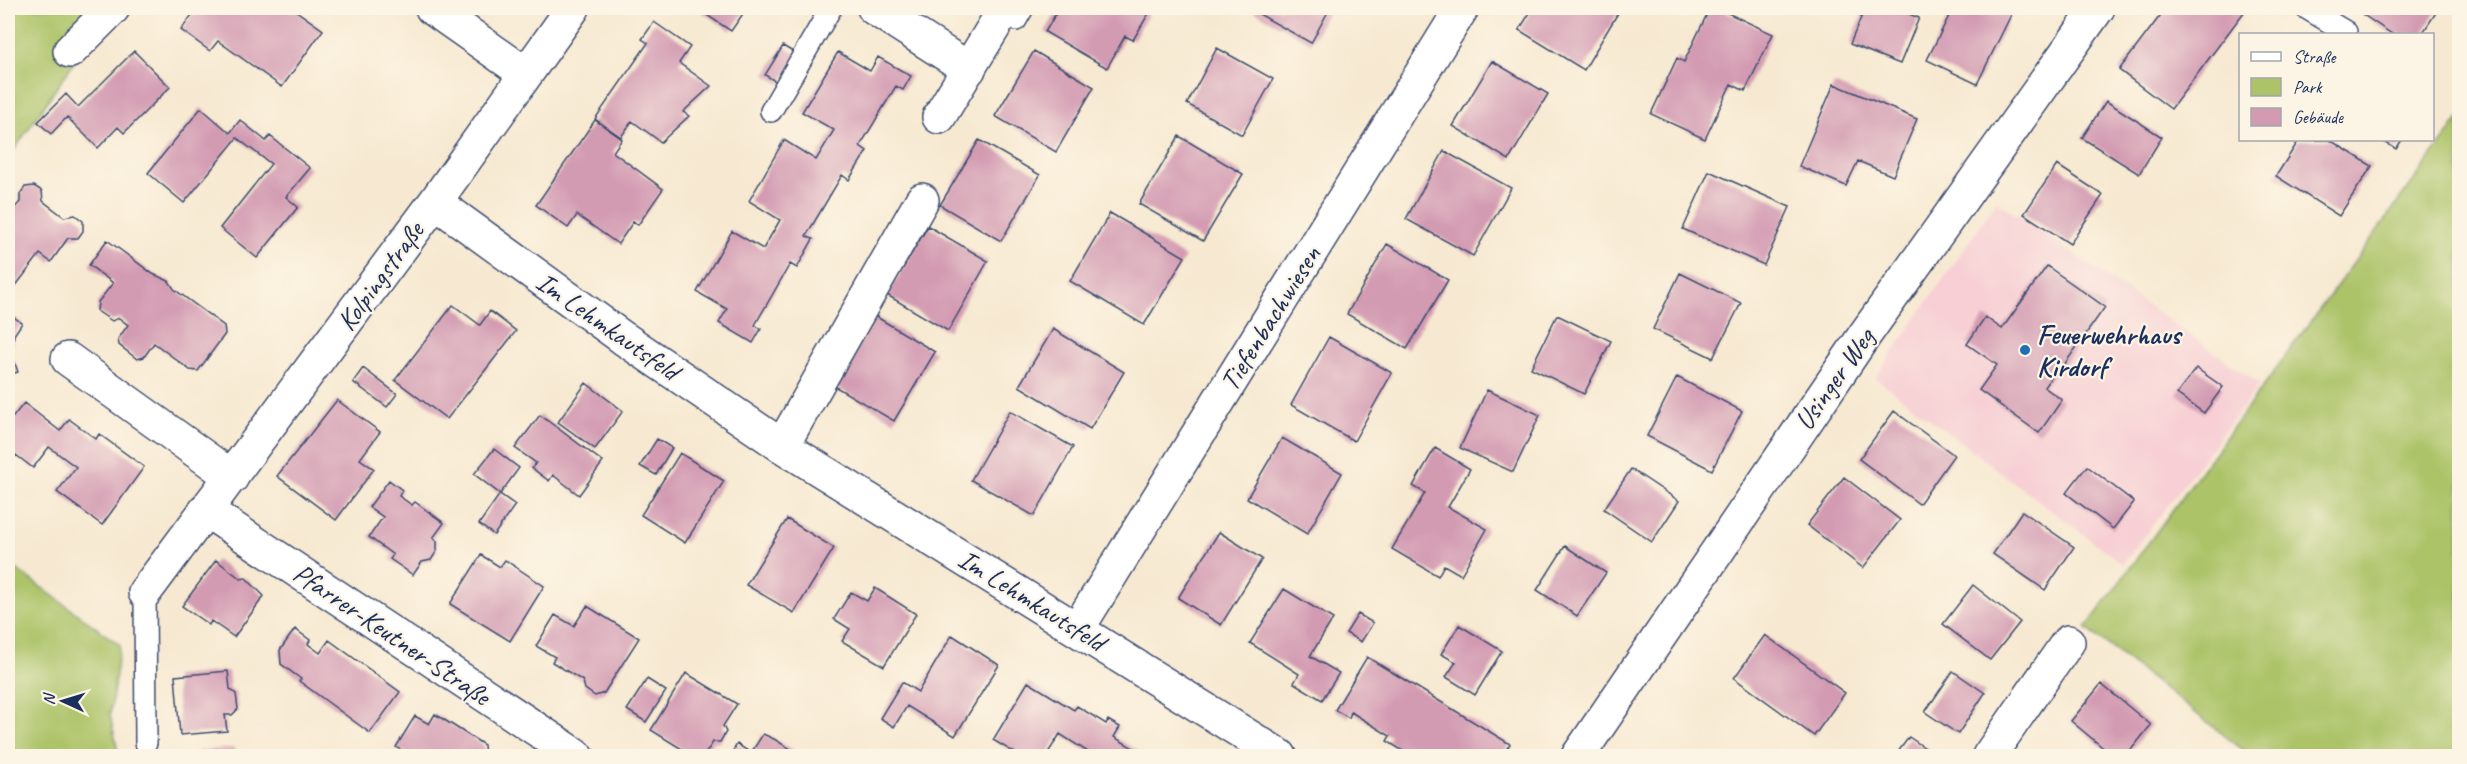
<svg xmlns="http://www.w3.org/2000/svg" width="2467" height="764" viewBox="0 0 2467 764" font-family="Caveat,sans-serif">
<rect width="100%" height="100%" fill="#fcf5e5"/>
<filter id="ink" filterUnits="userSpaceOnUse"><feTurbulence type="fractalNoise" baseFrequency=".0167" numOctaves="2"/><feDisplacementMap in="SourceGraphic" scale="12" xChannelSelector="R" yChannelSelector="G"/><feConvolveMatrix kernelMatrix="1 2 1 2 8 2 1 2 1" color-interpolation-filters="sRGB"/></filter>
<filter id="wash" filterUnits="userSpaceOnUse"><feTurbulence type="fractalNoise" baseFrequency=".008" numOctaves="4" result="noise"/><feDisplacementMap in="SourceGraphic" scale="24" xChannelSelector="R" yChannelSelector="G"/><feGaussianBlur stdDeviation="1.35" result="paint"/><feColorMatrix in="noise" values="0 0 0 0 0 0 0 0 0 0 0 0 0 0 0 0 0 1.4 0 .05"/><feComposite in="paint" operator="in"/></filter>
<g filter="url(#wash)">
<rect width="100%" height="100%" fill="#f7e9d1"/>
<path fill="#f7cfd4" d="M1997,201l263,183 -137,180 -248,-186z"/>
<path fill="#acc368" stroke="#647963" stroke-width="1.5" d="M8,8h103l-103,151z
M2459,119v637h-208l-165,-128z
M8,563l112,82 -10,70 9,41h-111z"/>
<g id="blocks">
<path fill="#d39bb2" d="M197,8h95l31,22 -41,57 -64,-46 -8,10 -29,-21z
M696,8h51l-16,23z
M1059,8h93l-19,32 -8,-4 -18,32 -62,-36z
M1248,8h82l-19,35z
M1533,8h88l-37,62 -65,-40z
M1710,8h7l56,26 -28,57 -14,-7 -26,55 -54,-25 26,-56 7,4z
M1865,8h29l25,10 -19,46 -50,-20z
M1953,8h47l12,5 -35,71 -50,-24z
M2166,8h81l-76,101 -52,-39z
M2353,8h86l-17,26h-30z
M654,22l36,25 -11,16 32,23 -28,26 6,4 -28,26 -29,-21 -11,16 -26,-18 53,-76 -6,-4z
M783,46l15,9 -18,29 -15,-9z
M1217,48l56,31 -31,56 -55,-31z
M134,51l36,36 -46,46 -6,-6 -20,21 -31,-31 -16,17 -13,-12 28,-28 12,13z
M1034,51l60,36 -38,65 -61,-36z
M838,52l32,19 8,-14 33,19 -8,14 -7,-4 -36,60 7,5 -18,29 -7,-5 -36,61 7,3 -16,29 -7,-4 -35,61 6,4 -8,14 -34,-20 8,-14 -30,-17 35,-61 31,18 17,-29 -31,-19 35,-61 32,20 18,-30 -32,-18z
M1492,61l56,33 -39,66 -56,-34z
M1834,84l83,35 -24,57 -35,-15 -12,25 -47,-20z
M2106,101l56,36 -23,37 -57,-36z
M201,108l29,25 10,-13 26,21 4,-5 40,32 -24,29 12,10 -41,51 -37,-30 51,-64 -34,-26 -53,65 -36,-30z
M595,120l27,19 -9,13 50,37 -25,36 -5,-3 -15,22 -41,-29 -9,13 -32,-23z
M1179,136l64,38 -40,67 -64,-37z
M979,140l61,35 -39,66 -61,-36z
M2299,140h31l42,26 -33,50 -63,-40z
M2381,140h21l-6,9z
M1444,151l67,37 -38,68 -67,-37z
M2057,165l46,30 -33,49 -46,-30z
M1709,171l81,36 -26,58 -81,-36z
M34,186l8,5 1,10 21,16 11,-2 8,6v10l-5,7h-10l-17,24 -11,-8 -32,42v-81l12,-13v-8l5,-7z
M1110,213l75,44 -41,68 -74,-44z
M928,226l60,35 -40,70 -61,-36z
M107,240l46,34 16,7 5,8 50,37 1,8 -27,37 -8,-1 -36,-27 -10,14 -7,2 -18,-14 -1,-6 10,-14 -9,-7 -7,3 -15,-10 1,-9 15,-19 -24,-18z
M1387,244l61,36 -41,69 -60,-35z
M2047,266l58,41 -46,65 -3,-2 -12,17 18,13 -23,33 -60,-43 18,-25 -30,-21 18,-27 17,12z
M1680,273l61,30 -28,55 -60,-29z
M453,305l27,20 10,-14 26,20 -69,88 -52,-39z
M8,313l14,10 -8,12 -3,17 7,20 -10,3z
M1557,315l54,26 -27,53 -53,-26z
M875,316l60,36 -41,69 -60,-35z
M1053,329l71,43 -34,57 -71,-43z
M1329,337l63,36 -38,68 -63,-36z
M363,368l34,26 -10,13 -34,-25z
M2196,368l27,19 -19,26 -27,-19z
M1677,377l65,34 -30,59 -65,-34z
M586,383l37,28 -28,38 -37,-27z
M1487,390l53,25 -27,57 -53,-24z
M337,400l43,32 -20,27 14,10 -38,51 -59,-44z
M24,403l36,28 9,-12 27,20 3,-5 45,33 -42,58 -45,-33 19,-25 -27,-20 -16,21 -17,-13 -8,12v-54l5,4z
M1010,411l63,36 -39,69 -63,-36z
M1894,411l60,44 -35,49 -60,-45z
M540,415l63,47 -24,33 -26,-20 -4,6 -17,-13 4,-5 -21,-15z
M1282,438l60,35 -35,61 -60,-36z
M657,439l15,9 -16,27 -16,-9z
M1435,448l35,21 -22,38 39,22 -26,46 -17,-10 -6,11 -46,-27 33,-56 -12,-7z
M494,449l25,19 -19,26 15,11 -21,30 -15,-11 21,-30 -26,-20z
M680,453l44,28 -39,62 -44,-28z
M2087,466l47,36 -21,27 -47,-36z
M1631,469l48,32 -27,41 -48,-33z
M1844,477l56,43 -37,48 -56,-43z
M389,480l13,10 -3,6 13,9 3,-3 29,21 -11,15 4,3v10l-6,9 -9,2 -9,13 -23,-16 3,-4 -24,-18 14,-20 -14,-10z
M2022,511l52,36 -29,43 -52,-36z
M787,519l47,29 -40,65 -48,-28z
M1219,532l43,27 -41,66 -43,-27z
M1565,546l41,27 -29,43 -40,-26z
M481,555l19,12 5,-7 39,26 -34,55 -60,-37z
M216,560l25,19 5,-1 18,18 -30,41 -23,-16 -2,4 -27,-19z
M1973,585l47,37 -30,38 -47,-36z
M875,588l41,26 -32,52 -42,-25 8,-12 -16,-10 17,-27 16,9z
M1284,589l49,30 -23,37 29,17 -17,27 -28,-17 5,-9 -49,-31z
M587,606l52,32 -35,55 -9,3 -10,-7 -2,-8 -31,-19 3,-5 -19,-11 19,-31 19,11z
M1358,614l15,9 -12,19 -15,-9z
M1459,625l43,26 -27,44 -29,-18 10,-15 -15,-8z
M295,629l15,11 -2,4 12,9 9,-13 71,52 -30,41 -71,-52 2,-2 -20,-15 -1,-14z
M952,635l47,30 -44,71 -48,-30 -13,21 -14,-9 22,-36 16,10z
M1765,635l80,58 -31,43 -80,-58z
M1367,657l143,87 -8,12h-91l-24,-15 3,-5 -39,-24 -2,6 -14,-8z
M228,671l2,18 6,5 2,15 -6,6h-7l2,16 -47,4 -5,-59z
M1953,671l32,22 -27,41 -33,-22z
M686,673l51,31 -14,22 3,6 -6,10h-7l-9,14h-11l-42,-26z
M647,679l19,12 -20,31 -19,-12z
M1028,682l46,28 3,-4 29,18 2,-4 12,7 -6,10 33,19h-62l3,-4 -28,-18 -14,22h-26l-27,-16z
M2101,684l50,41 -25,31h-13l-42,-35z
M435,714l49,31 1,11h-75l-14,-9 19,-31 14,8z
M763,734l11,5 28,17h-72l7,-12 14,9z
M1909,737l28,19h-42z
M234,748v8h-37v-5z"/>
</g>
</g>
<g filter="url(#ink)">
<use href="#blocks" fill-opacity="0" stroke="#3c4b6f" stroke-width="1.5"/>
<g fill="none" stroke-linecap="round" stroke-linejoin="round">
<g stroke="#3c4b6f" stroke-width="24">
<path id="lane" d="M2306,8l40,24 -1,2
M1003,12l13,8 7,-12
M771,111l60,-103
M145,592l1,151"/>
</g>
<g stroke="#3c4b6f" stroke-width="36">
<path id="street" d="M432,8l94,66
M874,8l95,61
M70,51l43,-43
M939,117l64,-105
M435,202l188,136 159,108 498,310
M68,359l164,118
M782,446l140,-246
M207,511l370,245
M145,592l290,-390 138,-194
M1078,628l384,-620
M1578,756l286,-420 234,-328
M1989,756l79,-114"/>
</g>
<use href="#lane" stroke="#fff" stroke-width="21"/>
<use href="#street" stroke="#fff" stroke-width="33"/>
</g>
</g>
<circle fill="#1f6fb2" stroke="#fcf5e5" stroke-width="2" cx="2025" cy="350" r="6"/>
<g text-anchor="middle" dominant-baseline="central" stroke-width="4.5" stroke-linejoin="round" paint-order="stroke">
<g font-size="28" fill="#1b2f5e" stroke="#fcf5e5">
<text transform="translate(380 276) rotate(-54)">Kolpingstraße</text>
<text transform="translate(1270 318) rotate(-58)">Tiefenbachwiesen</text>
<text transform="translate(608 326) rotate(35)">Im Lehmkautsfeld</text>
<text transform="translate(1834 379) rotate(-55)">Usinger Weg</text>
<text transform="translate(1032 600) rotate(32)">Im Lehmkautsfeld</text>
<text transform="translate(392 634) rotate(34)">Pfarrer-Keutner-Straße</text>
</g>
<g font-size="28" font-weight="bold" fill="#1b2f5e" stroke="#fcf5e5" text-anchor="start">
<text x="2037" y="334">Feuerwehrhaus<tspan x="2037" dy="32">Kirdorf</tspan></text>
</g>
</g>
<rect width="2467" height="764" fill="none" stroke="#fcf5e5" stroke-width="30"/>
<rect x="2239" y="33" width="195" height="108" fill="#fcf5e5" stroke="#a2a6af" stroke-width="1.5"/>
<rect x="2251" y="52" width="30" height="9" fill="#ffffff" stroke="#a2a6af" stroke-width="1.5"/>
<text x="2293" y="63" font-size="18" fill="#1b2f5e">Straße</text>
<rect x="2251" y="78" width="30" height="18" fill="#acc368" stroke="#a2a6af" stroke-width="1.5"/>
<text x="2293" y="93" font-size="18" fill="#1b2f5e">Park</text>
<rect x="2251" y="108" width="30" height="18" fill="#d39bb2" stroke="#a2a6af" stroke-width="1.5"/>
<text x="2293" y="123" font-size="18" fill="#1b2f5e">Gebäude</text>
<g transform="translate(63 701) rotate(274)" stroke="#fcf5e5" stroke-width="4.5" paint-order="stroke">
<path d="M0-4.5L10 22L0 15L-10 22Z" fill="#1b2f5e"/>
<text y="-9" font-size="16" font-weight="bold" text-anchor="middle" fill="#1b2f5e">N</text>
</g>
</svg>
